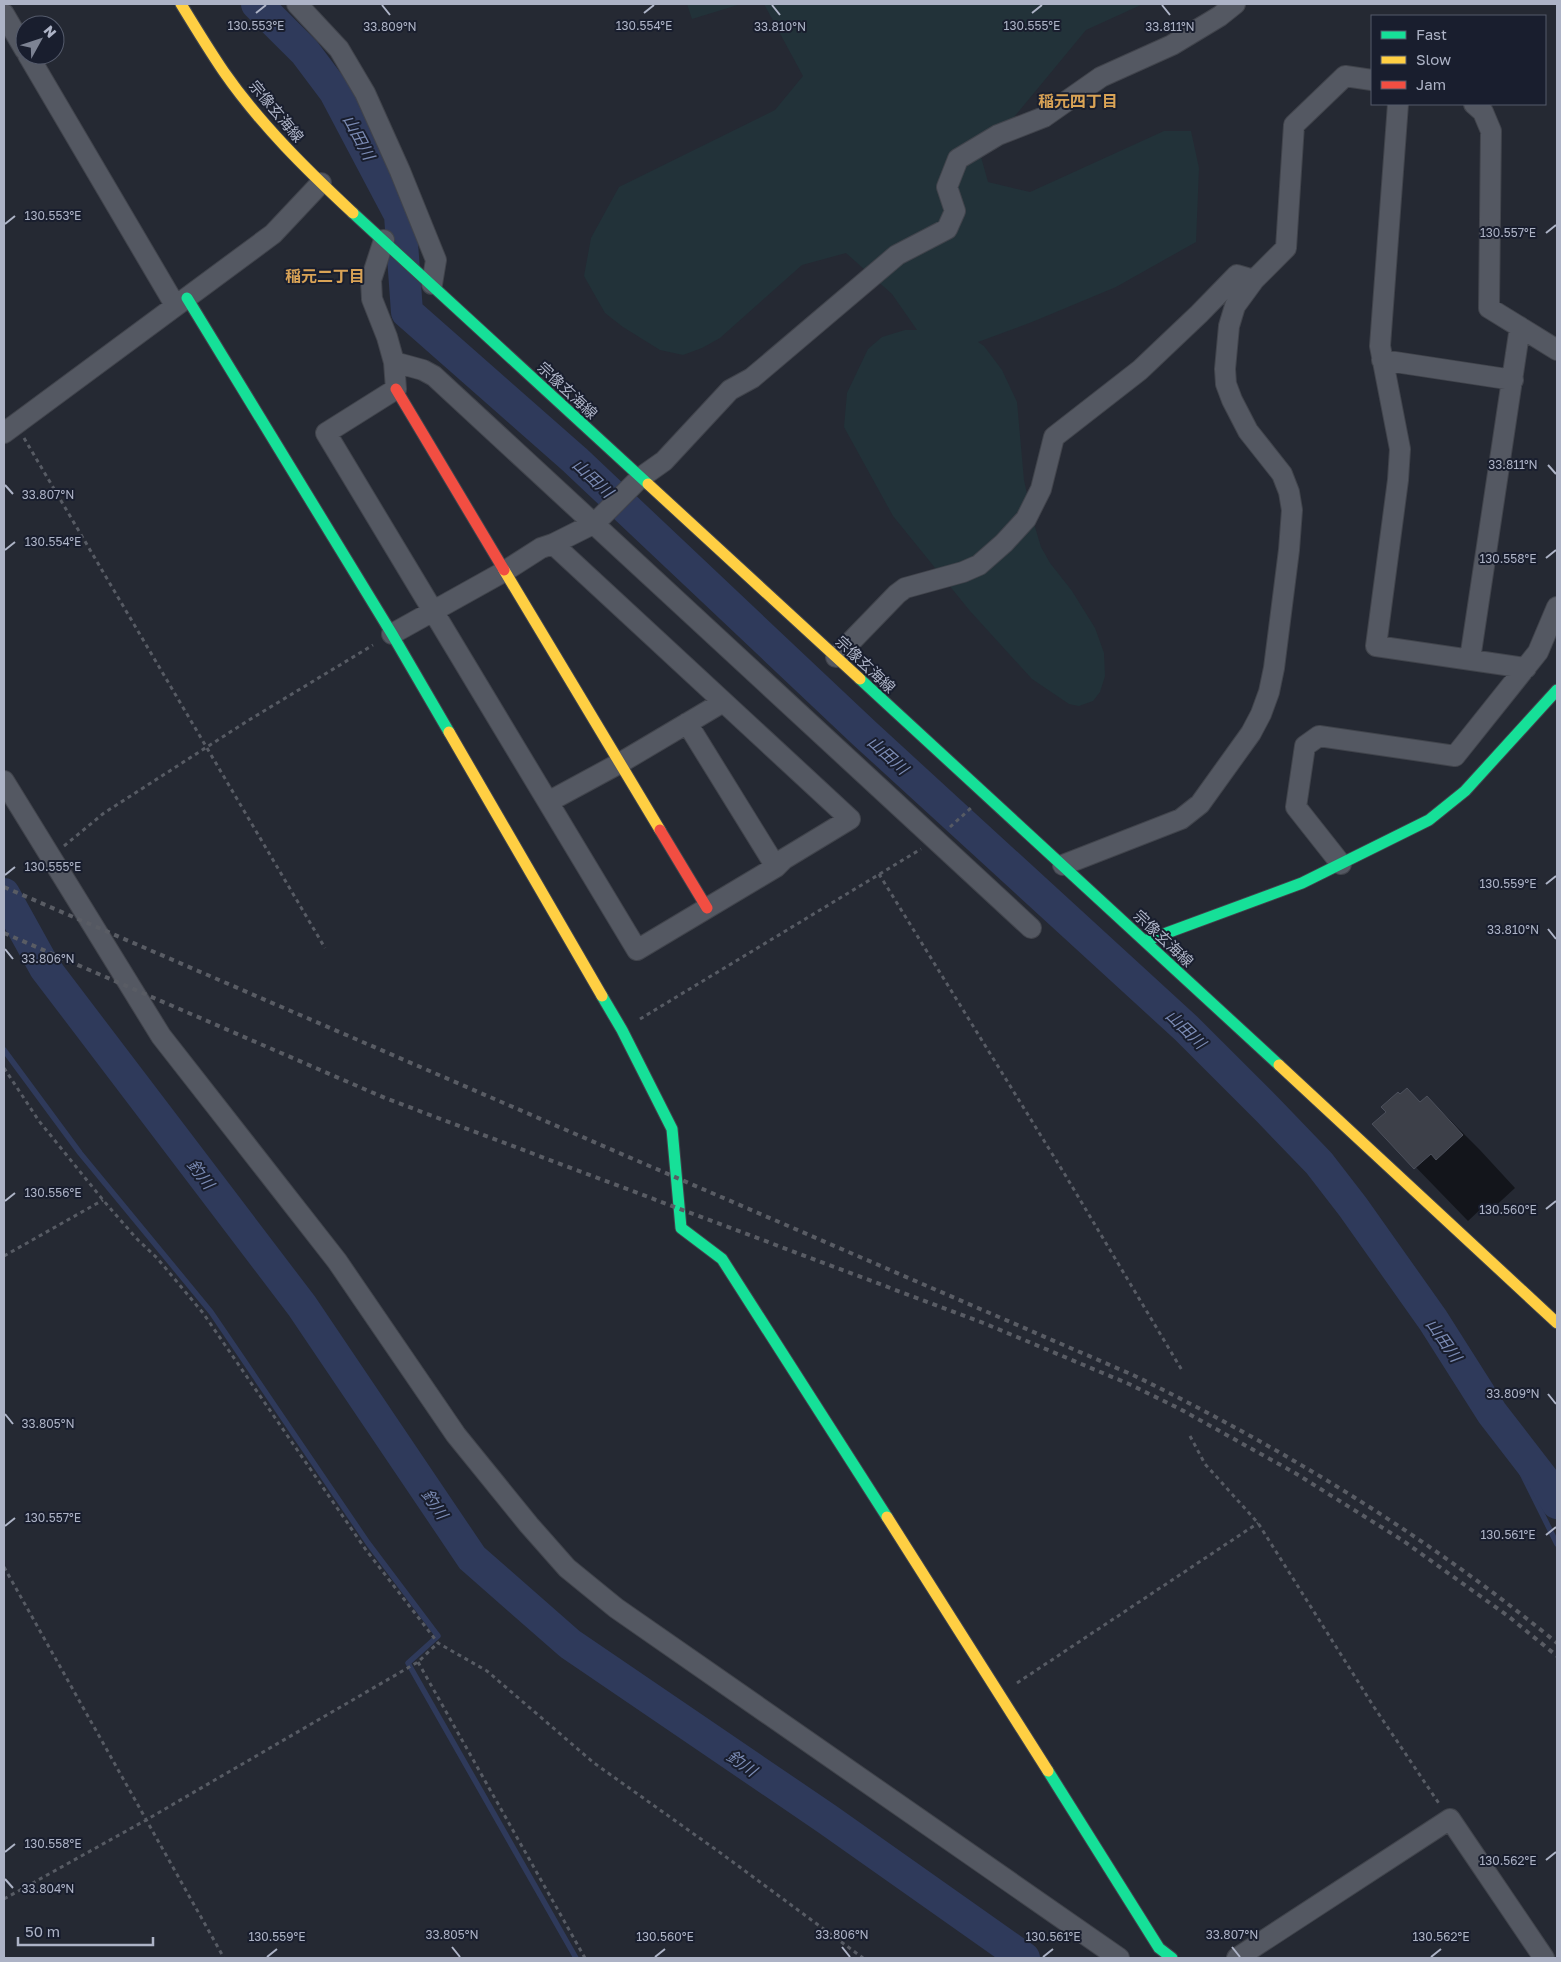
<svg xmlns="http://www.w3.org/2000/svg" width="1561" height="1962" viewBox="0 0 1561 1962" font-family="'Golos Text','Noto Sans JP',sans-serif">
<rect width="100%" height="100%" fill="#252933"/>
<path fill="#223239" d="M687,4h54l-49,15z
M764,4h379l-57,26 -105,127 7,25 42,10 134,-61h27l8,37 -3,74 -80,45 -84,35 -54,20 6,4 18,24 15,32 7,78 8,37 9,30 9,16 22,28 23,37 9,25 1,23 -5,16 -7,9 -14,5 -10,-2 -37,-25 -62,-68 -77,-95 -49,-89 3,-34 21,-44 14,-12 23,-7h12l-25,-36 -46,-41 -44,12 -82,73 -18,10 -19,7 -23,-5 -37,-23 -18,-14 -21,-37 7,-38 28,-51 156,-77 28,-34z"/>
<path fill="#0007" d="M1400,1096l21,7 6,-6 53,53 35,38 -26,24 -5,-6 -16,15 -94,-97 13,-12z"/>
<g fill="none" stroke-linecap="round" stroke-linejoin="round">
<path stroke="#2f3a5b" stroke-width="5.5" d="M4,1050l76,103 131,159 157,231 70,93 -30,27 168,295
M1492,1413l65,131"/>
<path stroke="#2f3a5b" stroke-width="32" d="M257,4l48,48 30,40 65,123 7,97 168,148 289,273 322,295 82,82 51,53 34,44 80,113 59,93 51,66 14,24
M4,894l41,74 257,338 170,252 98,86 257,175 197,139"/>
</g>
<path fill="#3d4049" stroke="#4c505c" d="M1407,1088l13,14 7,-6 36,39 -27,25 -5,-6 -17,15 -42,-45 14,-12 -5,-5 17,-15 2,2z"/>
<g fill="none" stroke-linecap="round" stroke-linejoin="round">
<g stroke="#41444c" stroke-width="22">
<path id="street" d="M297,4l42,45 26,44 35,78 36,89 -4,24
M4,14l21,36
M28,55l147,250
M1398,104l-18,242 20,103 -2,31 -22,166 150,22
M1474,104l9,8 8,19 -2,177 68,42
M384,240l-13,40 1,19 15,38 7,25 2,27 -70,44 311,517 139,-83 8,-8 66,-40 -297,-275
M1382,360l131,20
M394,362l29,8 11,6 597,552
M4,433l269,-199 48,-51
M392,634l113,-63 36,-23 12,-4 42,-21 45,-45 24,-17 66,-71 22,-12 145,-123 50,-26 8,-18 -8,-24 11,-28 40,-24 46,-18 57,-40 71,-32 48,-29 15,-12
M836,657l61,-63 8,-6 58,-16 16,-7 25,-22 22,-24 15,-30 13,-52 86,-67 59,-56 38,-39 17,5
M1470,659l50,-332
M687,723l89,144
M4,781l157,255 176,225 119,174 73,90 38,43 49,40 503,350
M548,802l72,-39 103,-61
M1341,864l-45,-57 9,-61 14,-10 136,20 83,-104 19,-45
M1063,865l118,-46 19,-15 51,-71 10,-19 8,-22 5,-24 15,-118 3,-40 -3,-18 -7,-18 -34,-43 -16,-31 -6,-16 -1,-15 4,-43 6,-20 19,-26 32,-32 8,-123 51,-49 27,4
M1237,1958l213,-139 94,139"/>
</g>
<g stroke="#41444c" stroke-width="13">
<path id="fast" d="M353,213l295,271
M187,298l205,336 57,98
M860,679l419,386
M1145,941l157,-58 127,-63 36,-29 92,-101
M602,996l20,34 50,99 9,99 41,31 165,258
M1048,1771l111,177 13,10"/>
</g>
<g stroke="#41444c" stroke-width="13">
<path id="slow" d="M181,4c14,23 28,46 43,68 36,52 83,98 129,141
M648,484l212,195
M504,570l156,260
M449,732l153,264
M1279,1065l278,258
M887,1517l161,254"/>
</g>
<g stroke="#41444c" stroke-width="13">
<path id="jam" d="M396,389l108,181
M660,830l47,78"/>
</g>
<path stroke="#575b64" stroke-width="3" stroke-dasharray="4 4" stroke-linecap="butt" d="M24,438l301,510
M950,827l21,-19
M64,846l40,-33 145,-93 124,-75
M879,874l185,299 119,199
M640,1019l281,-170
M4,1068l35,53 64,79 33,38 21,20 46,55 163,237 72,93 49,28 107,92 128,91 141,104
M4,1256l99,-56
M1190,1436l15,28 53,59 116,184 66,98
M4,1567l220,391
M418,1662l167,296
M1017,1683l241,-160
M4,1899l142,-79 272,-158 20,-19"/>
<use href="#street" stroke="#545862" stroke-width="20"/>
<use href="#fast" stroke="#16e098" stroke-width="11"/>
<use href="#slow" stroke="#ffcf43" stroke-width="11"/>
<use href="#jam" stroke="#f24e42" stroke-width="11"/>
<path stroke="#595c64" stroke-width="4" stroke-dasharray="5 5" stroke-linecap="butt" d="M4,887l1129,488c150,73 294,161 424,268
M4,933l381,165 601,226 143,60 51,25 115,64 107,67 106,76 49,40"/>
</g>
<path fill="none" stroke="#adb3c6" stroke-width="2" d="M382,5l8,10M772,5l8,10M1162,5l8,10M256,13l10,-8M644,13l10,-8M1032,13l10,-8M5,224l10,-8M1546,233l10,-8M1548,465l8,9M5,485l8,9M5,550l10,-8M1546,558l10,-8M5,875l10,-8M1546,884l10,-8M1548,929l8,10M5,949l8,10M5,1201l10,-8M1546,1209l10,-8M1548,1394l8,10M5,1414l8,10M5,1526l10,-8M1546,1535l10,-8M5,1852l10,-8M1546,1860l10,-8M5,1879l8,9M452,1947l8,10M842,1947l8,10M1232,1947l8,10M267,1957l10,-8M655,1957l10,-8M1043,1957l10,-8M1431,1957l10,-8"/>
<g text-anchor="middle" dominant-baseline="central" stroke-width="4" stroke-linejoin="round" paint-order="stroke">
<g font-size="15" fill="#adb3c6" stroke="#191e2e">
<text transform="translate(277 111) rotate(50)">宗像玄海線</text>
<text transform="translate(568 390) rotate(43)">宗像玄海線</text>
<text transform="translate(866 664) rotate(43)">宗像玄海線</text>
<text transform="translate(1164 938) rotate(43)">宗像玄海線</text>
</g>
<g font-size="16" font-weight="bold" fill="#d9a356" stroke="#191e2e">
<text x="1078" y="101">稲元四丁目</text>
<text x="325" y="276">稲元二丁目</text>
</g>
<g font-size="16" font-style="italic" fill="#7b8bb4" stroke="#191e2e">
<text transform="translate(359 137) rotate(62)">山田川</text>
<text transform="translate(593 478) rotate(43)">山田川</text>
<text transform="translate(888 755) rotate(42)">山田川</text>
<text transform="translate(1186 1029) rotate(44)">山田川</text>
<text transform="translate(201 1174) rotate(53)">釣川</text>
<text transform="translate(1444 1340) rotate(55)">山田川</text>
<text transform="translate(435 1504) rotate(56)">釣川</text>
<text transform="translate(742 1763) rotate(35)">釣川</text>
</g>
</g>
<g font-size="12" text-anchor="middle" fill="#adb3c6" stroke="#191e2e" stroke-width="4" stroke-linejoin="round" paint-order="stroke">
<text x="256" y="30">130.553°E</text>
<text x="644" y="30">130.554°E</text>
<text x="1032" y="30">130.555°E</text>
<text x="390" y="31">33.809°N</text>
<text x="780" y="31">33.810°N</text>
<text x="1170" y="31">33.811°N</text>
<text x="53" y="220">130.553°E</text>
<text x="1508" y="237">130.557°E</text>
<text x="1513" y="469">33.811°N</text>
<text x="48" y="499">33.807°N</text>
<text x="53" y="546">130.554°E</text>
<text x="1508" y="563">130.558°E</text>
<text x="53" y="871">130.555°E</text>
<text x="1508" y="888">130.559°E</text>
<text x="1513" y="934">33.810°N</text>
<text x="48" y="963">33.806°N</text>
<text x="53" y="1197">130.556°E</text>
<text x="1508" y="1214">130.560°E</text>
<text x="1513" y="1398">33.809°N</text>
<text x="48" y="1428">33.805°N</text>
<text x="53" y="1522">130.557°E</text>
<text x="1508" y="1539">130.561°E</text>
<text x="53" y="1848">130.558°E</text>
<text x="1508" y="1865">130.562°E</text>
<text x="48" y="1893">33.804°N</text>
<text x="452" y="1939">33.805°N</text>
<text x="842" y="1939">33.806°N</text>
<text x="1232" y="1939">33.807°N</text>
<text x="277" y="1941">130.559°E</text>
<text x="665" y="1941">130.560°E</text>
<text x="1053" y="1941">130.561°E</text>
<text x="1441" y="1941">130.562°E</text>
</g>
<rect width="1561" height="1962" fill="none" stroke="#adb3c6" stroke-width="10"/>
<rect x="1371" y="15" width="175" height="90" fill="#191e2e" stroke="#545a6b"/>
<rect x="1381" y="31" width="25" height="8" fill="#16e098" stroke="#545a6b"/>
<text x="1416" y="40" font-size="15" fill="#adb3c6">Fast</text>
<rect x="1381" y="56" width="25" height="8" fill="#ffcf43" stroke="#545a6b"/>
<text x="1416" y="65" font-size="15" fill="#adb3c6">Slow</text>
<rect x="1381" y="81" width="25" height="8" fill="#f24e42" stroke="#545a6b"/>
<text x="1416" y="90" font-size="15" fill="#adb3c6">Jam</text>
<g transform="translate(40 40) rotate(50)"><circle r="24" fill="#191e2e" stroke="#545a6b"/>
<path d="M0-4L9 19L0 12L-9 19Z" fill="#7d8393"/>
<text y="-8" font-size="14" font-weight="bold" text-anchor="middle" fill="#adb3c6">N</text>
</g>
<path d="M18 1937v8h135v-8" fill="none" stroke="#adb3c6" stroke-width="2.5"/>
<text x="25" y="1937" font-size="15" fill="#adb3c6" stroke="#191e2e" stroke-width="4" paint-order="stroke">50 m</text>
</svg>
